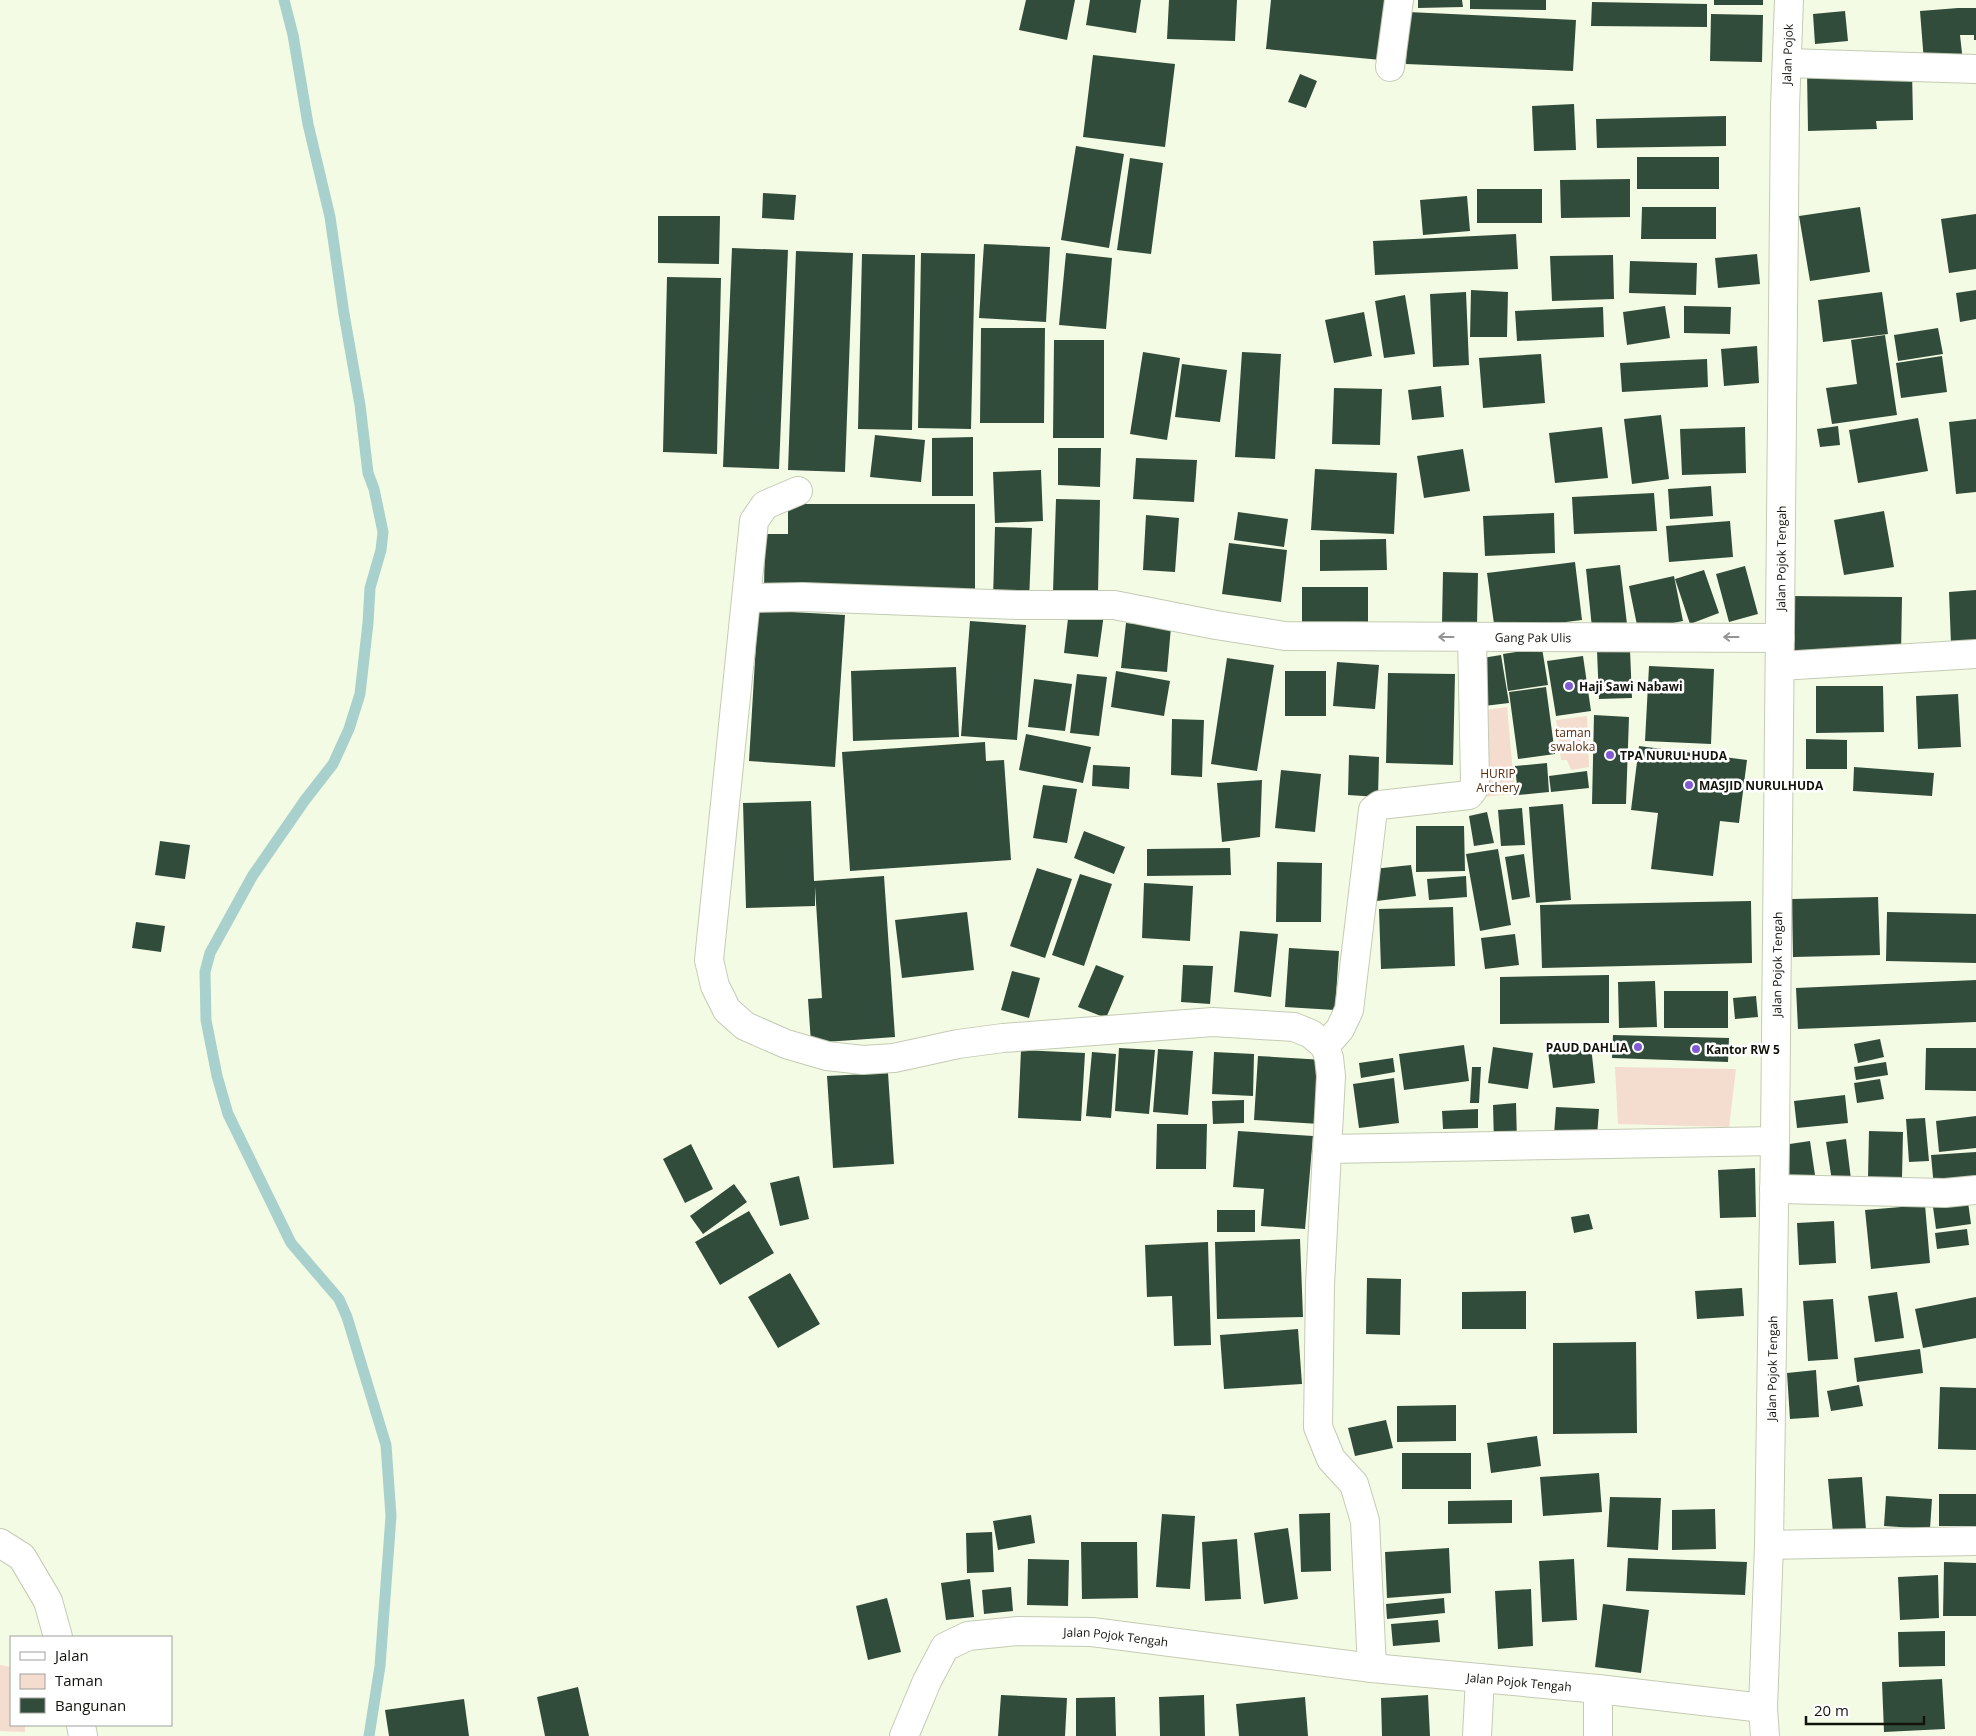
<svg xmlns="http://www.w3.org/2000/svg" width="1976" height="1736" viewBox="0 0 1976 1736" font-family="'Open Sans',sans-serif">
<rect width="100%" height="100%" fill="#f4fbe4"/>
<path fill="#f4dcce" d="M1507,707l8,87 -33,3 -3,-86z
M1587,716l2,51 -18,3 -4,-10h-6l-5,-40z
M1615,1067l121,2 -7,58 -111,-3z
M0,1665l11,2v58h14v7l-25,-1z"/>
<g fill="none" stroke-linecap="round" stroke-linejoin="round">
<path stroke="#a8d1cd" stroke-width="11" d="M284,0l9,35 15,89 22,93 14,97 16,91 8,68 6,16 9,43 -2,18 -11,38 -2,35 -8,71 -11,35 -16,35 -28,36 -52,75 -43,78 -5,19 1,48 11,56 11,38 63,129 48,56 8,18 39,128 5,71 -11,150 -11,70"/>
</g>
<path fill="#324c3b" d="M1026,0h49l-8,40 -48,-10z
M1090,0h51l-5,33 -50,-8z
M1169,0h68l-2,41 -68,-2z
M1271,0h116l-6,60 -115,-11z
M1418,0h44l1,7 -45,1z
M1470,0h76v10l-76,-1z
M1714,0h49v5h-49z
M1592,2l115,2v23l-116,-1z
M1958,8h18v32h-2v-5h-14l3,27h-39l-4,-51z
M1845,11l3,30 -33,3 -2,-30z
M1408,12l168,8 -3,51 -167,-7z
M1711,14l52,1 -1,47 -52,-1z
M1093,55l82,9 -10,83 -82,-10z
M1912,70l1,50 -37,1 1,8 -69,2 -1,-59z
M1300,74l17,7 -11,27 -18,-6z
M1574,104l2,46 -42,1 -2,-45z
M1726,116v30l-129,2 -1,-29z
M1076,146l48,8 -15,94 -48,-8z
M1637,157h82v32h-82z
M1130,158l33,5 -12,91 -34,-4z
M1630,179v38l-69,1 -1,-38z
M1477,189h65v34h-65z
M763,193l33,2 -2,25 -32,-2z
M1467,196l3,35 -47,4 -3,-35z
M1642,207h74v32h-75z
M1860,207l10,65 -60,9 -11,-65z
M1976,214v55l-27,4 -8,-54z
M658,216h62l-1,48 -61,-1z
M1516,234l2,35 -143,6 -2,-34z
M984,244l66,3 -4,75 -67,-4z
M732,248l56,2 -9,219 -56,-2z
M796,251l57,2 -8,219 -57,-2z
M921,253l54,1 -4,175 -53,-1z
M1066,253l46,5 -6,71 -47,-4z
M862,254l53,1 -3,175 -54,-1z
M1757,254l3,30 -42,4 -3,-30z
M1613,255l1,44 -62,2 -2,-45z
M1630,261l67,2 -1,32 -67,-2z
M667,277l54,1 -4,176 -54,-2z
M1471,290l37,2 -1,45h-37z
M1976,290v29l-16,3 -4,-29z
M1466,292l3,73 -36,2 -3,-73z
M1882,292l6,42 -65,8 -5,-42z
M1405,295l10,59 -31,4 -9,-57z
M1665,306l5,32 -43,7 -4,-33z
M1684,306l47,1 -1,27 -46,-1z
M1603,307l1,30 -87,4 -2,-30z
M1364,312l8,44 -38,7 -9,-43z
M981,328h64l-1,95h-64z
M1938,328l5,26 -45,7 -4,-26z
M1885,335l12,80 -65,9 -6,-36 31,-4 -6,-44z
M1054,340h50v98h-51z
M1757,346l2,37 -35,3 -3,-37z
M1143,352l37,6 -13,82 -37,-6z
M1242,352l39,2 -6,105 -40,-2z
M1541,354l4,49 -62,5 -4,-50z
M1942,356l5,36 -46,6 -5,-35z
M1707,359l1,28 -86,5 -2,-29z
M1182,364l45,6 -7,52 -45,-5z
M1441,386l3,31 -32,3 -4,-30z
M1334,388l48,1 -2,56 -48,-1z
M1661,415l8,64 -37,5 -8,-65z
M1918,418l10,53 -70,12 -9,-53z
M1976,419v73l-20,2 -7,-72z
M1838,426l2,19 -20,2 -3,-18z
M1602,427l6,51 -53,5 -6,-50z
M1745,427l1,46 -64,2 -2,-46z
M875,435l50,5 -4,42 -51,-5z
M973,437v59h-41v-58z
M1058,448h43l-1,39 -42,-2z
M1463,449l7,42 -46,7 -7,-42z
M1136,458l61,2 -3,42 -61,-3z
M1315,469l82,4 -3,61 -83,-4z
M1041,470l2,51 -48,2 -2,-51z
M1711,486l2,30 -43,3 -2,-30z
M1654,493l3,38 -83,3 -2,-37z
M1056,499l44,1 -2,93 -45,-1z
M788,504h187v87l-211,-1 1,-56h23z
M1884,511l10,56 -50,8 -10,-55z
M1238,512l50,7 -4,28 -50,-7z
M1554,513l1,40 -70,3 -2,-40z
M1146,515l33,3 -4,54 -32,-2z
M1730,521l3,36 -64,5 -3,-36z
M995,527l37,1 -3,73 -36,-2z
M1386,539l1,31 -67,1v-31z
M1229,543l58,7 -6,52 -59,-8z
M1575,562l7,58 -87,11 -8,-58z
M1620,565l7,59 -35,4 -6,-59z
M1745,566l13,48 -29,8 -13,-48z
M1704,570l15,43 -29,11 -15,-45z
M1443,572l35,1 -1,52 -35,-2z
M1674,576l9,45 -45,9 -9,-44z
M1302,587h66v37h-66z
M1976,590v52l-25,2 -2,-52z
M1790,596l112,1 -1,58 -112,-2z
M758,610l87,5 -10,152 -86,-6z
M1069,610l35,4 -6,43 -34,-4z
M970,621l56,4 -9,115 -56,-4z
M1126,623l45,4 -4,45 -46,-4z
M1542,648l6,37 -40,6 -5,-37z
M1630,650l2,48 -33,1 -2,-48z
M1501,655l8,48 -25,3 -8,-47z
M1583,656l8,55 -35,5 -9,-55z
M1227,658l47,7 -17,106 -46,-7z
M1337,662l42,3 -4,44 -42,-3z
M1649,666l65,3 -3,75 -66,-3z
M956,667l3,70 -106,4 -2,-70z
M1116,671l54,10 -6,35 -53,-9z
M1285,671h41v45h-41z
M1388,673l67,1 -2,91 -67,-2z
M1077,674l30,3 -8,59 -29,-3z
M1034,679l38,5 -7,47 -37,-4z
M1816,686h67l1,46 -68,1z
M1546,687l9,67 -37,5 -9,-67z
M1958,694l3,53 -43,2 -2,-53z
M1594,715l35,2 -3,87h-34z
M1172,719l32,1 -2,57 -31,-2z
M1026,734l65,13 -8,36 -64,-13z
M1806,739l41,1v29h-41z
M985,742l1,19 18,-1 7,100 -161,11 -8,-119z
M1639,746l108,14 -8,63 -19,-2 -7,55 -62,-7 7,-56 -27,-3z
M1349,755l30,2 -1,40 -30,-2z
M1547,763l2,29 -31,3 -3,-29z
M1093,765l37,2 -1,22 -37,-3z
M1854,767l80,6 -2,23 -79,-5z
M1281,770l40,4 -6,58 -40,-4z
M1587,771l2,17 -38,4 -2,-16z
M1262,780l-2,57 -38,5 -5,-59z
M1043,785l34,4 -10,54 -34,-5z
M811,801l3,80 70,-5 11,161 -84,6 -3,-44 14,-1 -7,-111v19l-69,2 -3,-105z
M1563,804l8,96 -35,3 -7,-96z
M1522,808l3,37 -24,1 -3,-36z
M1487,812l7,31 -20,3 -5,-30z
M1416,826h48l1,45 -49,1z
M1084,831l41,16 -11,27 -40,-16z
M160,841l30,4 -5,34 -30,-4z
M1230,848l1,27 -84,1v-27z
M1498,849l13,76 -31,6 -14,-77z
M1524,854l6,43 -18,3 -7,-43z
M1277,862l45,1 -1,59h-45z
M1411,865l5,31 -39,5 -4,-32z
M1037,868l35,11 -27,79 -35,-12z
M1080,874l32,10 -28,82 -32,-11z
M1466,876l1,21 -38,3 -2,-21z
M1144,883l49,3 -3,55 -48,-3z
M1878,897l2,58 -87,2 -1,-58z
M1751,901l1,62 -210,5 -2,-63z
M1453,907l2,59 -74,3 -2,-60z
M967,912l7,58 -72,8 -7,-58z
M1887,912l89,2v49l-90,-2z
M136,922l29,4 -4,26 -29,-4z
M1240,931l38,3 -7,63 -37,-5z
M1515,934l4,31 -34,4 -4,-31z
M1289,948l50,3 -4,59 -50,-3z
M1096,965l28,11 -18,42 -28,-11z
M1183,965l30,1 -3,38 -29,-2z
M1012,971l28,7 -11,40 -28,-8z
M1609,975v48l-109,1v-47z
M1976,980v42l-178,7 -2,-41z
M1655,981l2,46 -38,1 -1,-46z
M1664,991h64v37h-64z
M1756,996l2,21 -23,2 -2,-21z
M1613,1035l116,3 -1,24 -116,-4z
M1880,1039l4,18 -26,6 -4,-19z
M1464,1045l5,36 -65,9 -5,-36z
M1591,1046l4,37 -42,5 -5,-36z
M1493,1047l40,6 -5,36 -40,-6z
M1119,1048l36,2 -6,64 -34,-3z
M1926,1048h50v43l-51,-1z
M1158,1049l35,2 -5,64 -35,-3z
M1021,1050l64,3 -4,68 -63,-3z
M1092,1052l24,2 -5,64 -25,-2z
M1214,1052l40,2 -1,42 -41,-2z
M1258,1056l66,4 -4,64 -66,-4z
M1393,1058l2,14 -34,6 -2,-15z
M1886,1062l2,13 -32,5 -2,-13z
M1472,1067h9l-2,36h-9z
M888,1073l6,91 -61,4 -6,-92z
M1394,1078l5,45 -40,5 -6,-44z
M1880,1079l4,20 -27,4 -3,-20z
M1845,1095l3,28 -51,5 -3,-27z
M1244,1100v23l-31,1 -1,-23z
M1516,1103l1,40 -23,1 -1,-39z
M1556,1107l43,2 -2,28 -43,-2z
M1478,1109v19l-35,1 -1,-18z
M1976,1116v32l-37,4 -3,-31z
M1925,1118l4,43 -20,1 -3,-43z
M1157,1124h50l-1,45h-50z
M1238,1131l75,5 -8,93 -44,-3 3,-37 -31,-2z
M1869,1131l34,1 -1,46h-34z
M1846,1139l5,40 -19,2 -6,-39z
M1810,1141l5,34 -27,3 -5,-33z
M691,1144l22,45 -28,14 -22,-44z
M1976,1152v33l-42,3 -3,-33z
M1755,1168l1,49 -36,1 -2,-48z
M799,1176l10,43 -29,7 -10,-43z
M734,1184l13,18 -44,32 -13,-18z
M1968,1202l3,22 -35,5 -3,-22z
M1925,1205l5,58 -59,6 -6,-59z
M1217,1210h38v22h-38z
M749,1211l25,42 -54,32 -25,-43z
M1589,1214l4,15 -19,4 -3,-16z
M1834,1221l2,42 -37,2 -2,-42z
M1967,1229l2,16 -32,4 -2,-16z
M1300,1239l3,78 -86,2 -2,-77z
M1208,1242l3,103 -37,1 -2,-50 -25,1 -2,-52z
M790,1273l30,51 -42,24 -30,-51z
M1367,1278l34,1 -1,56 -34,-1z
M1742,1288l2,28 -47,3 -2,-28z
M1526,1291v38h-64v-37z
M1897,1292l7,46 -29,4 -7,-46z
M1976,1297v41l-53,10 -8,-39z
M1833,1299l5,60 -30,2 -5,-60z
M1298,1329l4,55 -78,5 -4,-54z
M1636,1342l1,91 -84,1v-91z
M1920,1349l3,24 -66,9 -3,-24z
M1816,1370l3,47 -29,2 -3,-46z
M1859,1385l4,21 -32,5 -4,-20z
M1940,1387l36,1v62l-38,-1z
M1456,1405v36l-59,1v-36z
M1386,1420l7,28 -38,8 -7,-28z
M1537,1436l4,30 -50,7 -4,-30z
M1402,1453h69v36h-69z
M1599,1473l3,39 -59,4 -3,-39z
M1862,1477l4,53 -33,3 -5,-54z
M1939,1494h37v32h-37z
M1886,1496l46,3 -2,30 -46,-3z
M1610,1497l51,1 -3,52 -51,-3z
M1512,1500v23l-64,1v-23z
M1715,1509l1,40 -44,1v-40z
M1330,1513l1,58 -30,1 -2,-58z
M1162,1514l33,2 -5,73 -34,-2z
M1031,1515l4,28 -37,7 -5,-29z
M1288,1528l10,71 -34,5 -10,-71z
M992,1532l2,40 -27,1 -1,-40z
M1237,1539l4,60 -36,2 -3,-59z
M1081,1542h56l1,56 -56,1z
M1449,1548l2,45 -64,5 -2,-46z
M1628,1558l119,4 -2,33 -119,-4z
M1028,1559l41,1 -1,46 -41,-1z
M1574,1559l3,61 -35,2 -3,-61z
M1944,1562l32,1v53h-33z
M1938,1575l1,43 -39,2 -2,-43z
M970,1579l4,38 -28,3 -5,-37z
M1011,1587l2,24 -29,3 -2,-24z
M1531,1589l2,57 -35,3 -3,-58z
M887,1598l14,54 -33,8 -12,-54z
M1444,1598l1,15 -58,6 -1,-15z
M1603,1604l46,6 -8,63 -46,-6z
M1438,1620l2,22 -47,4 -2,-22z
M1945,1631v35l-46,1 -1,-35z
M1942,1679l3,50 -61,3 -2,-50z
M578,1687l11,49h-44l-8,-39z
M1001,1695l66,3 -2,38h-67z
M1204,1695l1,41h-45l-1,-39z
M1428,1695l2,41h-48l-1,-38z
M1115,1697l1,39h-40v-38z
M1305,1697l3,39h-69l-3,-32z
M464,1699l5,37h-80l-4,-26z"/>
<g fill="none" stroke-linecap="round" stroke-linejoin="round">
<g stroke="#c4cbb4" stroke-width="30">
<g id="minor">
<path d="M1787,63l189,6"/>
<path d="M1390,67l9,-67"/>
<path d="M798,491l-33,14 -11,16 -45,439 6,26 12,24 18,16 41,18 41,12 36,4 31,-2 64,-14 45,-6 210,-16 81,5 17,7 14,12 4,12 2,18 -11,209 -2,142 13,32 23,25 11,37 7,147"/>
<path id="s1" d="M747,598l56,-1 215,8h96l102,20 69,11 495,2"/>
<path d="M1780,666l196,-12"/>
<path d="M1325,1046l15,-17 9,-19 24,-200 7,-5 89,-10 4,-5 2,-9 -3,-144"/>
<path d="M1328,1149l447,-8"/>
<path d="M1774,1189l171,4 31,-3"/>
<path d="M0,1543l22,14 26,44 10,36"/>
<path d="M1769,1545l207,-4"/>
<path d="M1598,1689v47"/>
<path d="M81,1725l2,11"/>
<path id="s2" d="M904,1736l23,-55 18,-34 23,-11 50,-5 74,1 280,36 226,21 165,19"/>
<path d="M1477,1736l3,-58"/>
<path id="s3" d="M1765,1736l-2,-28 6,-163 6,-404 10,-1034 4,-107"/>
</g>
</g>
<use href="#minor" stroke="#fff" stroke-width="28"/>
</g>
<defs><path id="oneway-shaft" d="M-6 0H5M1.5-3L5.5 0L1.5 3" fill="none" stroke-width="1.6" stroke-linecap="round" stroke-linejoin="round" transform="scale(1.25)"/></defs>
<g stroke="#949592">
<use href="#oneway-shaft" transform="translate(1446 637) rotate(180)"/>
<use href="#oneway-shaft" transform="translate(1731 637) rotate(-180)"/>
</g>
<g fill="#805bd5" stroke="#fff" stroke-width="2">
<circle cx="1569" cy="686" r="5"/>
<circle cx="1610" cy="755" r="5"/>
<circle cx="1689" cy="785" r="5"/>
<circle cx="1638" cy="1047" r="5"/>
<circle cx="1696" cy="1049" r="5"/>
</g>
<g text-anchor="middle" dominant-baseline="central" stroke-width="5" stroke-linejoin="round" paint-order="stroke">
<g font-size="12" fill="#12140c" stroke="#fff">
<text stroke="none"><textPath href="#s3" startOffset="1682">Jalan Pojok</textPath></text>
<text stroke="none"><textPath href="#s3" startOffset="1178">Jalan Pojok Tengah</textPath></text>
<text stroke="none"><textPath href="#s1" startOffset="789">Gang Pak Ulis</textPath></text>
<text stroke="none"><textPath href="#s3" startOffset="772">Jalan Pojok Tengah</textPath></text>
<text stroke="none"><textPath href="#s3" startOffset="368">Jalan Pojok Tengah</textPath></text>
<text stroke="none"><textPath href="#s2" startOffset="272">Jalan Pojok Tengah</textPath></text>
<text stroke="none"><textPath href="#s2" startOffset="678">Jalan Pojok Tengah</textPath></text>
</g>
<g font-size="12" font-weight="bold" fill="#12140c" stroke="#fff" text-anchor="start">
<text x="1579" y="686">Haji Sawi Nabawi</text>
<text x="1620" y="755">TPA NURUL HUDA</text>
<text x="1699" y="785">MASJID NURULHUDA</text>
<text x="1628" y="1047" text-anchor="end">PAUD DAHLIA</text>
<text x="1706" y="1049">Kantor RW 5</text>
</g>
<g font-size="12" fill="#572d10" stroke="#fff">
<text x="1573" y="732">taman<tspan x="1573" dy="14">swaloka</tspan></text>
<text x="1498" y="773">HURIP<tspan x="1498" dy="14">Archery</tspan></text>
</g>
</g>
<rect x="10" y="1636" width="162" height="90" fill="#ffffff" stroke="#a0a19e"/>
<rect x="20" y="1652" width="25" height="8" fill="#ffffff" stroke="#a0a19e"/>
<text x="55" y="1661" font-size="15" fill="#12140c">Jalan</text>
<rect x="20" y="1674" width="25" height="15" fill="#f4dcce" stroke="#a0a19e"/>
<text x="55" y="1686" font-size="15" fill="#12140c">Taman</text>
<rect x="20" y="1698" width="25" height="15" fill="#324c3b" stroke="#a0a19e"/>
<text x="55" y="1711" font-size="15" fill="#12140c">Bangunan</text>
<path d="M1806 1716v8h118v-8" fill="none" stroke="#12140c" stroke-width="2.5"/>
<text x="1814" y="1716" font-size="15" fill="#12140c" stroke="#ffffff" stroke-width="4" paint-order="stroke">20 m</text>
</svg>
